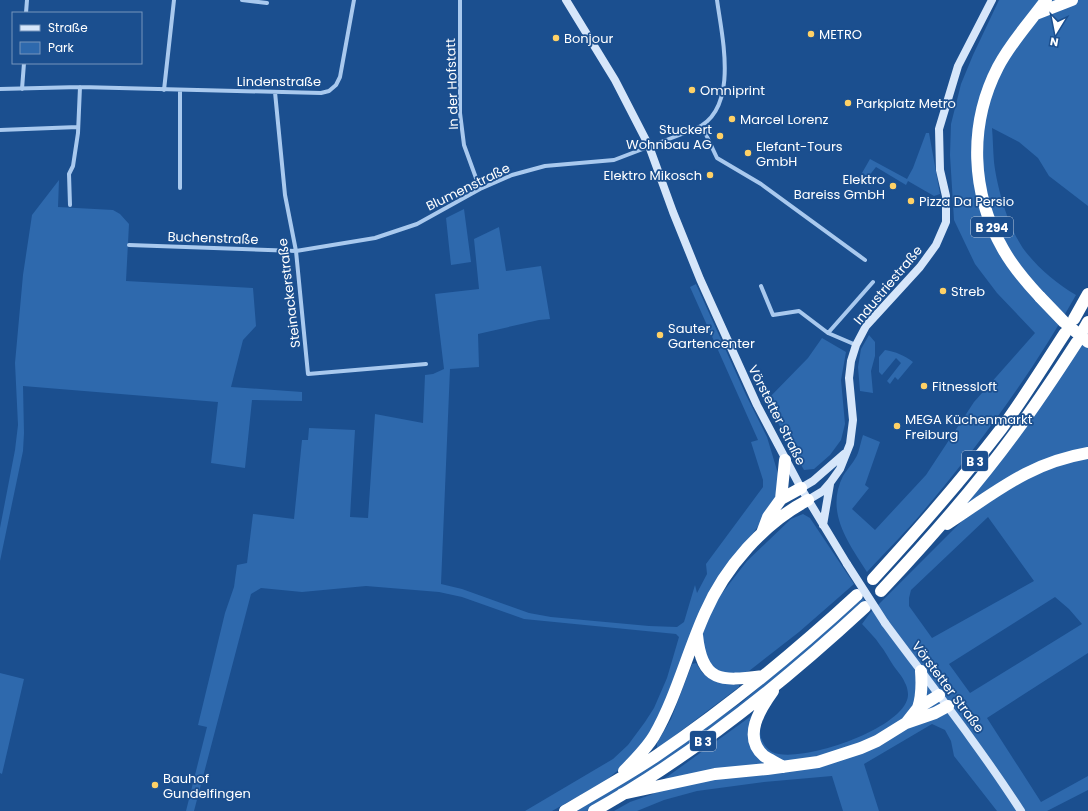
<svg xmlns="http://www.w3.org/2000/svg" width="1088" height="811" viewBox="0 0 1088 811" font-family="Poppins,sans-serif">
<rect width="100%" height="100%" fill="#1b4f8f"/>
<path fill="#2e69ad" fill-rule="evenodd" d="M999,0h89v206l-39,-30 -11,-18 -19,-16 -27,-14c1,11 1,23 2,34 3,26 15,68 31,89 14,18 32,33 51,44 -42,75 -95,148 -151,214 -18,22 -39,42 -58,63 -19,-30 -42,-60 -24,-96 5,-8 12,-15 15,-23 2,-6 3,-12 5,-18l17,7 -15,43 4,3 -17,21 23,21 51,-55 48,-73 61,-69 -38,-40 -22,-29 -21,-44 -4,-65 1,-31 10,-40 12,-29z
M926,133h3l11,61 -6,2 -26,-15 -2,4 -30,-18 -8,10 -6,-4 8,-14 37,20 6,-11z
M59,180l-1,27 55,3 7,4 9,10 -3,57 127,7 3,38 -13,14 -12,47 71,5v9l-50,-1 -7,68 -34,-5 7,-61 -195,-16 1,47 -1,18 -23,110v-33l15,-78 3,-25 -3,-62 8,-88 9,-60z
M464,209l7,53 -20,3 -5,-47z
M499,227l7,44 35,-5 9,53 -11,1 -61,14 1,33 -29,2 -9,215 21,5 67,24 22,4 98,9 28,1 7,-5 11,-37 2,8 10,-19 -1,-10 57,-77v-7l-12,-38 7,-2 -68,-153 6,-3 50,111 21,42 12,40 -1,11 -3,12 -16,25 -28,38 -79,170 -30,34 -18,15 -52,29h-27l88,-52 15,-14 17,-23 9,-14 13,-30 12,-41 -3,-3 -152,-15 -62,-22 -23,-5 -73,-6 -64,6 -41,-4 -10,6 -57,217h-8l21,-84 -9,-2 27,-112 9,-26 3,-22 10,-2 6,-49 41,5 8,-79h6l1,-12 46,2 -5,87 18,1 7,-104 48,9 2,-48 8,-1 11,-5 -9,-75 44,-5 -5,-50z
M1088,332v321l-101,65 54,84 47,-26v14l-41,21h-50l-43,-55 -3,-15 -6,-11 -13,-6 -68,40 15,47h-36l-11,-35 -68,6 -67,9 -33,9 -27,11h-23l16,-9 23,-8 7,-12 112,-81c-3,6 -8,12 -10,19 -2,6 -3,14 0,20 2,5 5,9 10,12 27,13 135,-24 136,-57 0,-3 -1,-9 -3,-12 -2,-6 -8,-12 -12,-18 -4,-6 -8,-14 -13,-20 -5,-8 -12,-14 -18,-21l8,-11 96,-96 -2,-12zM988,517l46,64 -102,57 -23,-32v-8l2,-8zM1055,597l14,12 13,15 -112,69 -21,-29z
M869,335l6,7v14l-4,15 2,22 -13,-2 -2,-24 3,-18z
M822,338l24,14 -5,28 4,44 -4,16 -11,15 -16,14 -10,1 -19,-33 -18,-37 41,-42z
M885,350c11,2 19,5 28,12l-15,18 -3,-3 -5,7 -3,-3 14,-18 -5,-5 -14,17 -3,-3v-15z
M803,514l7,4 44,66 -55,48 -50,39 -13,4h-11l-17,-9 -6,-21 1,-12 13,-32 31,-40 44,-42z
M863,598l3,5 -138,115 -123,83 -17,10h-17l82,-48 89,-61z
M696,663c10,19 22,20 43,22v2l-78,59 -4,2v-5l14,-24 21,-55z
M0,673l24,6 -22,95 -2,-1z"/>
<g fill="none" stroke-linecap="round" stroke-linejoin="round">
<path stroke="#a9c9ee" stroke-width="4" d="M242,0l25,3
M460,0v113l4,32 16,44
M26,13l1,-13
M0,89l80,-2 241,6 8,-2 7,-6 4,-8 14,-77
M22,89l2,-26
M164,90l10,-90
M180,90v98
M275,92l10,103 11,56 12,123 118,-10
M702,126l15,32 44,26 104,76
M0,130l78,-3
M70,205l-1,-31 4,-8 5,-33 2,-46
M129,245l167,6 79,-13 42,-14 63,-35 32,-14 33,-9 69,-6 81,-31c45,-19 27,-92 22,-129
M761,286l12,29 26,-4 29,22 28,12
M828,333l45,-51"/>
<path stroke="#d6e6fa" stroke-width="8" d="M566,0l49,80 34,66 24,66 27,67 57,126 44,83 46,76
M801,488l12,-7 31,-27
M808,500l15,-9 7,-8 10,-14 10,-25 3,-24 -4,-42 2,-17 5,-16 10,-19 54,-59 16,-22 10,-23v-26l-6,-26 -1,-41 19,-63 34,-66
M823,525l7,-41
M885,623c46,62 94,123 136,188"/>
<path stroke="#fff" stroke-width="12" d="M1036,14l36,-14
M1040,297c-14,-15 -27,-30 -37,-48 -32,-56 -35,-124 -5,-182 13,-25 32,-45 48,-67
M1074,319l14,-25
M1084,329l4,-7
M781,499l20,-11
M947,524c49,-32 82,-61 141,-71
M762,533l6,-16 13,-18 4,-39
M873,579c44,-48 88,-98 128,-150 23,-31 43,-64 64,-96
M881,591c47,-50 93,-102 134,-158 22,-30 42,-60 62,-91
M697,635c5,49 25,46 66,41
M773,691c-13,18 -31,46 -9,65 6,4 13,7 19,11
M918,708c4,-12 4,-24 3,-37
M907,722l11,-14 21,-13
M624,771c11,-11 22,-22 30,-35 22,-38 33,-83 51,-123 20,-46 59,-90 103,-113
M622,794l93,-20 52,-5 51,-7 43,-14 16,-7 29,-18 29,-10 13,-7
M565,811c30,-18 61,-35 91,-55 71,-48 138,-103 201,-161
M594,811c98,-55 188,-127 271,-204"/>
<path stroke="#d6e6fa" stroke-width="8" d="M847,564l38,59"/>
<path stroke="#fff" stroke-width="12" d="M1040,297l24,25 24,20"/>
</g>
<g fill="#ffd166" stroke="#1b4f8f" stroke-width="1.5">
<circle cx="811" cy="34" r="4"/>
<circle cx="556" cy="38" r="4"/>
<circle cx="692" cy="90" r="4"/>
<circle cx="848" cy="103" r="4"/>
<circle cx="732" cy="119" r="4"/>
<circle cx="720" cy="136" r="4"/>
<circle cx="748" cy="153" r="4"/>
<circle cx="710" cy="175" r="4"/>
<circle cx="893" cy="186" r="4"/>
<circle cx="911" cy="201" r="4"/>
<circle cx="943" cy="291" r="4"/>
<circle cx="660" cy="335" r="4"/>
<circle cx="924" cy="386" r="4"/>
<circle cx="897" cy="426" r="4"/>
<circle cx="155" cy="785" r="4"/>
</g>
<g text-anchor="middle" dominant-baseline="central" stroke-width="3.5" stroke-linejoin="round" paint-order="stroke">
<g fill="#1b4f8f" stroke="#bbcadd" stroke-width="1">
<rect x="971" y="217" width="42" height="20" rx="3"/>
<rect x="962" y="451" width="26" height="20" rx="3"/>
<rect x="690" y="731" width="26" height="20" rx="3"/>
</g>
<g font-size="12" font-weight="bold" fill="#fff">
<text x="992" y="227">B 294</text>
<text x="975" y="461">B 3</text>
<text x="703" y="741">B 3</text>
</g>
<g font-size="13" fill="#fff" stroke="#1b4f8f" text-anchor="start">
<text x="819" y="34">METRO</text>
<text x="564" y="38">Bonjour</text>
<text x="700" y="90">Omniprint</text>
<text x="856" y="103">Parkplatz Metro</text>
<text x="740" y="119">Marcel Lorenz</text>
<text x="712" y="129" text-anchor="end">Stuckert<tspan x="712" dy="15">Wohnbau AG</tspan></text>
<text x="756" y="146">Elefant-Tours<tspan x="756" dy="15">GmbH</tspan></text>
<text x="702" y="175" text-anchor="end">Elektro Mikosch</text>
<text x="885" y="179" text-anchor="end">Elektro<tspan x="885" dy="15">Bareiss GmbH</tspan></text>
<text x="919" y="201">Pizza Da Persio</text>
<text x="951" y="291">Streb</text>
<text x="668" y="328">Sauter,<tspan x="668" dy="15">Gartencenter</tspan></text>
<text x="932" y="386">Fitnessloft</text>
<text x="905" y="419">MEGA Küchenmarkt<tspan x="905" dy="15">Freiburg</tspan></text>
<text x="163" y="778">Bauhof<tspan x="163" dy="15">Gundelfingen</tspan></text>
</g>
<g font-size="13" fill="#fff" stroke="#1b4f8f">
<text x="279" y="81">Lindenstraße</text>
<text transform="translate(452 84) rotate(-92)">In der Hofstatt</text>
<text transform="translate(468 187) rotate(-26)">Blumenstraße</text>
<text transform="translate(213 238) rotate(2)">Buchenstraße</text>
<text transform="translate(888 285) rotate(-50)">Industriestraße</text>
<text transform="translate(289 293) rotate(-97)">Steinackerstraße</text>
<text transform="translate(777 415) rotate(63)">Vörstetter Straße</text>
<text transform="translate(948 687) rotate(53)">Vörstetter Straße</text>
</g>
</g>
<rect x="12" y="12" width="130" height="52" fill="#1b4f8f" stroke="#7695bc"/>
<rect x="20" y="25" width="20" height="6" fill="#d6e6fa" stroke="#7695bc"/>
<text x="48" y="32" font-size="12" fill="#ffffff">Straße</text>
<rect x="20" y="42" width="20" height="12" fill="#2e69ad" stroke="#7695bc"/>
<text x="48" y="52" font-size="12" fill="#ffffff">Park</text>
<g transform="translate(1056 32) rotate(190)" stroke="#1b4f8f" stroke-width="3" paint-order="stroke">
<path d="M0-3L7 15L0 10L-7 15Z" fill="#ffffff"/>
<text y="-6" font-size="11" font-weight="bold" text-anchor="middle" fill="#ffffff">N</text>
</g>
</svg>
